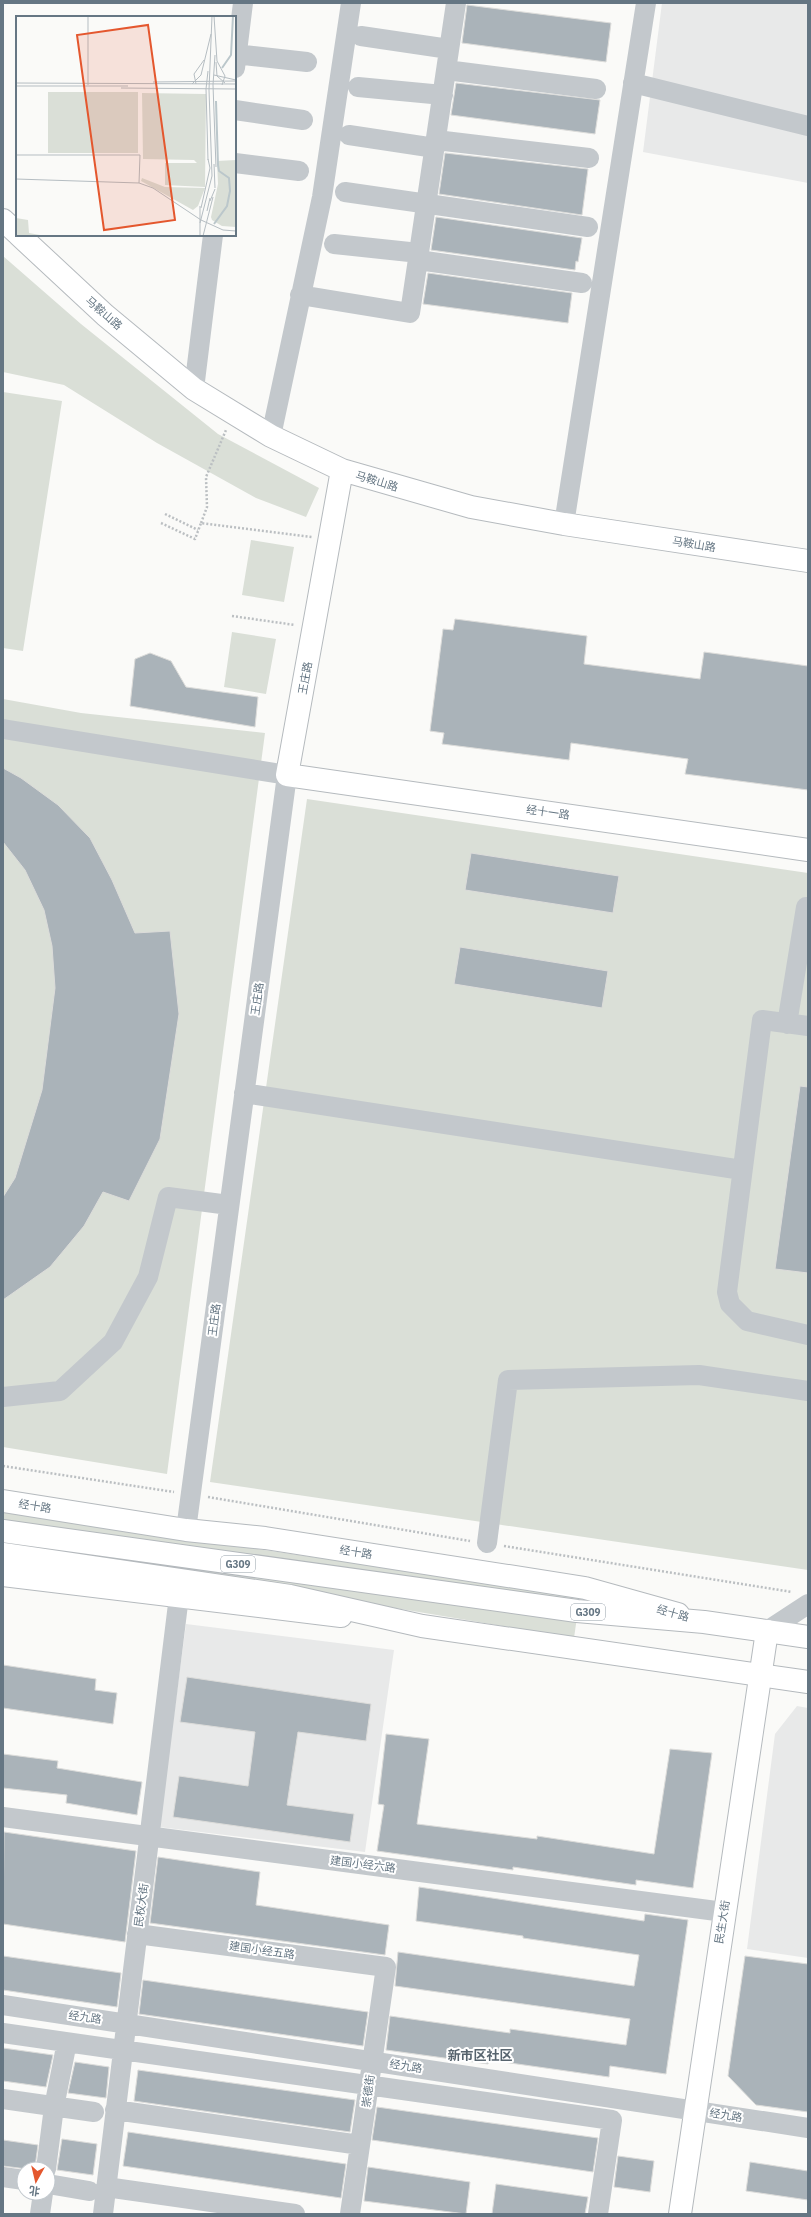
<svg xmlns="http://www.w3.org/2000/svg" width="811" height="2217" viewBox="0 0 811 2217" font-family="'IBM Plex Sans','Noto Sans SC',sans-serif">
<rect width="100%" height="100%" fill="#fafaf8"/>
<path fill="#e8e9e9" d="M662,3h146v180l-165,-31z
M186,1624l208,26 -29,202 -206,-25z
M797,1706l11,2v250l-61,-9 28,-215z"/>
<path fill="#dadfd7" d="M3,256l78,68 137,110 101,54 -13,29 -50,-19 -99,-55 -93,-58 -61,-13z
M3,392l59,9 -39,250 -20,-3z
M251,540l43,7 -10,55 -42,-7z
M232,632l44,7 -10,55 -42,-7z
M3,699l78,14 184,20 -98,741 -164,-27z
M307,799l501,74v697l-598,-88z
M3,1512l577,84 -6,42 -329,-55 -242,-19z"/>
<path fill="#aab3b9" stroke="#dcdcda" d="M467,5l144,18 -5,39 -144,-19z
M456,83l144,17 -5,34 -144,-19z
M445,153l143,16 -6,46 -143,-21z
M436,217l146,21 -4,24 -2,-1 -1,9 -144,-20z
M428,273l144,20 -4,30 -145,-19z
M455,619l132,17 -3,28 116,15 4,-27 104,14v124l-123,-16 3,-15 -117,-16 -2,17 -127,-16 2,-11 -14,-2 13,-102 10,1z
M150,653l21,8 15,26 72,10 -3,30 -125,-21 5,-47z
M3,768l18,10 37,27 32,33 22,42 23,53 35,-2 9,83 -19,125 -31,62 -26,-9 -19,34 -34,41 -47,33v-103l12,-19 27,-88 13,-102 -3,-42 -8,-36 -19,-40 -22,-28z
M471,853l148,23 -6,37 -148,-23z
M460,947l148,24 -6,37 -148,-24z
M800,1086l8,1v186l-33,-4z
M3,1665l93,14 -1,11 22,3 -4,31 -110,-16z
M187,1677l184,27 -5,37 -68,-9 -11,73 67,9 -4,28 -177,-25 6,-41 69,10 7,-54 -75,-10z
M386,1734l43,5 -12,85 120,15v-3l117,18 16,-105 42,4 -19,135 -57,-8v5l-123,-18v3l-136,-19 7,-46 -6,-1z
M3,1754l55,7 -1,7 85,14 -5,33 -71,-12 1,-8 -64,-7z
M4,1832l132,19 -11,91 -122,-18z
M158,1857l102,15 -4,33 133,20 -4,30 -235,-32z
M419,1887l225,34 1,-7 43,6 -22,154 -56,-8 -1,11 -120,-17 -1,4 -102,-14 4,-34 120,17v-4l116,16 4,-26 -235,-33 3,-34 236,34 5,-31 -116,-17v-2l-107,-15z
M3,1956l118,17 -4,34 -114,-17z
M745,1956l63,8v148l-52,-7 -28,-29z
M143,1980l225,32 -5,34 -224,-32z
M3,2048l50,7 -7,32 -43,-6z
M75,2062l34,5 -3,31 -38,-5z
M138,2070l217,30 -5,32 -216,-31z
M377,2107l221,31 -5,34 -221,-32z
M128,2132l218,32 -5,34 -218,-32z
M62,2139l35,5 -4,31 -36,-5z
M3,2140l35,5 -3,22 -7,-1 -1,3 -24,-3z
M618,2156l36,5 -4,31 -36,-5z
M750,2162l58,9v29l-62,-9z
M368,2167l102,15 -4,32 -102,-13z
M496,2184l92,13 -3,17h-93z"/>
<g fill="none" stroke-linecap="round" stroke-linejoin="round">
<g stroke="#b5babe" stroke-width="24">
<path id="major" d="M3,220l14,13
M19,235l86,80 89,74 77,47 71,34 129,37 93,17 244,37
M342,470l-55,305 521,75
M3,1501l183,29 79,8 320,50 93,26
M3,1575l338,41
M680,2214l87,-583"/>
</g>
<g stroke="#b4b9bd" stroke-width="24">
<path id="highway" d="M3,1531l574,80 127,11 104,15
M3,1554l287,42 132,30 386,56"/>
</g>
<path stroke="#bbbfc2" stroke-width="2.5" stroke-dasharray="2 2" stroke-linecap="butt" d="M165,514l33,16
M161,523l34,16 6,-16 111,14
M201,523l6,-16 -1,-30 20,-47
M232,616l63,9
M3,1466l171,26
M208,1497l262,44
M504,1546l288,46"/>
<path stroke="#c3c8cc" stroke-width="20" d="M361,36l88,13
M235,54l72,8
M235,68l8,-65
M446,70l150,19
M633,83l175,43
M358,87l85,8
M235,110l68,10
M349,135l86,13
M436,140l153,18
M235,163l64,8
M345,192l243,35
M334,244l85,9
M418,260l164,23
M300,295l110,18 46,-310
M194,389l19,-154
M271,436l51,-239 29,-194
M564,524l82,-521
M3,729l284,46 -101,755
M787,1024l19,-117h2
M808,1026l-46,-6 -35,272 3,12 17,17 61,14
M244,1093l498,77
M3,1397l57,-6 53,-49 35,-65 20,-80 61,8
M487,1543l21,-163 191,-5 109,16
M767,1631l41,-27
M3,1817l721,95
M137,1934l249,33 -36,247
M3,2005l805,123
M3,2033l609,87 -14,94
M3,2099l91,13
M115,2110l245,35
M46,2169l8,-62 11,-55
M3,2177l21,3
M48,2184l41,7
M106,2187l189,27
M40,2214l3,-21
M103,2214l76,-618"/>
<use href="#major" stroke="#fff" stroke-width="22"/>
<use href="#highway" stroke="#fff" stroke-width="22"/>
</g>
<g text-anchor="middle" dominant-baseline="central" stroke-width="4" stroke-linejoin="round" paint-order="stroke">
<g fill="#fff" stroke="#939fa8" stroke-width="1">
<rect x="221" y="1556" width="34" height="16" rx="3"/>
<rect x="571" y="1604" width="34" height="16" rx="3"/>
</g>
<g font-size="10" font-weight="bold" fill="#657683">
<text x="238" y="1564">G309</text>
<text x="588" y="1612">G309</text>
</g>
<g font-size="11" fill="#657683" stroke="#fff">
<text transform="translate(104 313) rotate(41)">马鞍山路</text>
<text transform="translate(377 481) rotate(17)">马鞍山路</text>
<text transform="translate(694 544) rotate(9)">马鞍山路</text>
<text transform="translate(305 678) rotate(-80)">王庄路</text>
<text transform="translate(548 812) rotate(8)">经十一路</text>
<text transform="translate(257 999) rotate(-82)">王庄路</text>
<text transform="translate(214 1320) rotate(-83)">王庄路</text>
<text transform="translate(35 1506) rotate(9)">经十路</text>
<text transform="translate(356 1552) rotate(9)">经十路</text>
<text transform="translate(673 1613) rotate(16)">经十路</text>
<text transform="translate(363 1864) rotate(7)">建国小经六路</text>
<text transform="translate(141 1905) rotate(-82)">民权大街</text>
<text transform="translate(722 1922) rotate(-81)">民生大街</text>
<text transform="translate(262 1950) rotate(8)">建国小经五路</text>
<text transform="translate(85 2017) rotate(8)">经九路</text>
<text transform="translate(406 2066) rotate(9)">经九路</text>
<text transform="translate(368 2091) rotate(-82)">崇德街</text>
<text transform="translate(726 2115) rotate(9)">经九路</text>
</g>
<g font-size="13" font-weight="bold" fill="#57646e" stroke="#fff">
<text x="480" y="2055">新市区社区</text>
</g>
</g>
<g transform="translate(16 16)">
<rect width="220" height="220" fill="#fafaf8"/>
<path d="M32,76h90v61h-90zM126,77l64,1 -1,93 -40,-2v-22h32l-3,-3 -51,-1zM220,144v67l-14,-1 -10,-6 -1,-3 7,-33 -1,-23zM126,162l23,9 40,1 -7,18 -5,4 -52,-29zM0,202l12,2 1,13 16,3h-29z" fill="#dadfd7"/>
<path fill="none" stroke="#bbc7cb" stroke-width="2" d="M206,52l9,-13 2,-39M198,208l13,-18 3,-15 -1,-13 -10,-7 -1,-6 -2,-64"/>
<path fill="none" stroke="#b5bdc2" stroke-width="1" d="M198,0l3,45 8,15 -3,9M199,39l-2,30 3,82M200,46l1,14 8,7M198,59l22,5M137,66l82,-1M0,67l220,1M176,68l9,-9 10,-41M180,68l-2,-10 10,-14M72,69v-69M0,70h112M105,72l115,1M0,139h124l-1,28M192,144l-2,-71 2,-18M198,148l1,24M0,163l123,4 14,5 48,32 22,10 13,1M194,185l5,-12M184,190v30M185,192l9,-40 -2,-9M191,195l3,-13M184,207l12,-47 -3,-86 3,-74M187,220l10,-39"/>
<path fill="#e4572e" fill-opacity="0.15" stroke="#e4572e" stroke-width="2" d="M132,9l27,195 -71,10 -27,-195z"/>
<rect width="220" height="220" fill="none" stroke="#657683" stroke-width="2"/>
</g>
<rect width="811" height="2217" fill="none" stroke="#657683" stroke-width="8"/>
<g transform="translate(36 2181) rotate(188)"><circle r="19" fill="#ffffff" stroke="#c1c8cd"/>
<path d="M0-3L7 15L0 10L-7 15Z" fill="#e4572e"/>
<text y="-6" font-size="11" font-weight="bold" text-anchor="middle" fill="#657683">北</text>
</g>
</svg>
